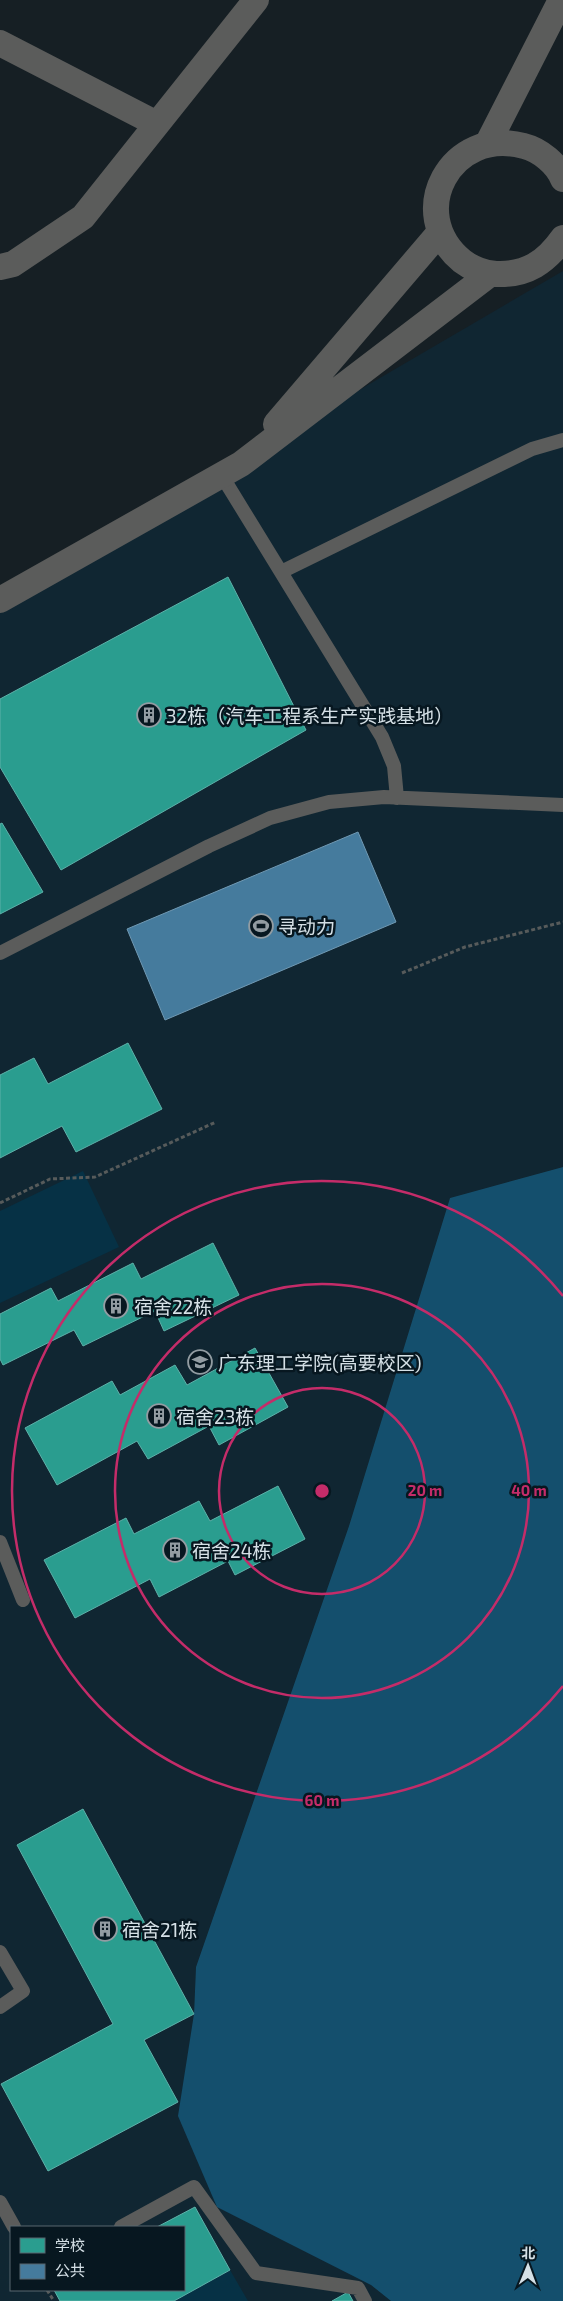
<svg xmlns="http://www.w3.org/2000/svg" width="563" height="2301" viewBox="0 0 563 2301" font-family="'Exo 2','Noto Sans SC',sans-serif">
<rect width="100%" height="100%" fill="#161f24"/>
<path fill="#102632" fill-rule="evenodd" d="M563,271v896l-113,31 -101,328 -153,441 -2,47 177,271 20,16h-391v-1705l224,-127zM11,2227h173v63h-173z"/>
<path fill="#063145" d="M83,1171l36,76 -119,56v-92z
M230,2270l18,31h-74z"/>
<path fill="#144f6d" d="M563,1167v1134h-172l-20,-16 -154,-78 -39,-91 16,-102 2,-47 153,-441 101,-328z"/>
<path fill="#2a9d8f" stroke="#5db1a9" d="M228,577l78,153 -245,140 -61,-103v-68z
M2,823l41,69 -43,22v-90z
M128,1043l34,66 -86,43 -14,-26 -62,32v-83l34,-17 14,26z
M213,1243l26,52 -75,36 -9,-20 -72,35 -9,-16 -71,35 -3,-6v-45l51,-26 7,13 75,-38 8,16z
M255,1348l33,59 -69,38 -10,-19 -61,33 -11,-18 -80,44 -32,-57 87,-47 8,14 55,-30 12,20z
M278,1486l27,53 -70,36 -7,-14 -69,36 -9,-18 -75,39 -31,-58 82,-42 8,16 65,-33 11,20z
M83,1809l111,205 -50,26 34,62 -130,69 -47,-87 112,-60 -96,-179z
M195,2207l35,63 -56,31h-114l-6,-11h130v-63h-27z
M348,2292l5,9h-21z"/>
<path fill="#457b9d" stroke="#7099b3" d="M358,832l38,90 -231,98 -38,-91z"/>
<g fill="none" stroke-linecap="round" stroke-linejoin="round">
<path stroke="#575b5b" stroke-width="3" stroke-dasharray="4 2.5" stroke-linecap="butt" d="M402,973l63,-26 98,-25
M0,1203l50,-24 45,-2 121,-55
M47,2290l7,11"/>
<path stroke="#5b5c5b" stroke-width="14" d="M222,476l160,261 12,29 3,32
M281,572l251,-123 31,-9
M0,953l209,-107 61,-28 59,-16 55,-5 179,8
M0,1542l23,58
M0,1952l23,39 -23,16
M0,2202l14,25
M121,2227l73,-40 62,86 102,15 7,13"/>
<path stroke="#5b5c5b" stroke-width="26" d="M0,43l157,81
M488,143l73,-143
M563,179c-6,-15 -23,-29 -39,-33 -73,-20 -120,67 -62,115 9,7 23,13 35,13 30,1 49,-12 66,-36
M0,267l13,-3 70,-47 173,-217
M276,424l164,-192
M0,600l241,-136 249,-190"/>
</g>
<g fill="none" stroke="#c42c69" stroke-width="2.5">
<circle cx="322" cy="1491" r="103"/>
<circle cx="322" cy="1491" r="207"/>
<path d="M563 1686A310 310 0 1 1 563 1296"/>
</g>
<defs>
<g id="building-ring" transform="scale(1.25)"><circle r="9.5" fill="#071720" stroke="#929ca2" stroke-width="1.5"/><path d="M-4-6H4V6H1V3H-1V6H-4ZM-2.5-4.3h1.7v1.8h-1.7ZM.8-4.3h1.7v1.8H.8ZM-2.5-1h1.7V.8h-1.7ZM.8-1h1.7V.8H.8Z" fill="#929ca2"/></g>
<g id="stadium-ring" transform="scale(1.25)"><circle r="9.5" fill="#071720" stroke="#929ca2" stroke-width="1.5"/><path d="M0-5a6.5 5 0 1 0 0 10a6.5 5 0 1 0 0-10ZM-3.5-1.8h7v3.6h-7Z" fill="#929ca2"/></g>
<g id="university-ring" transform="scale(1.25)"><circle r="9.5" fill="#071720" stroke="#929ca2" stroke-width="1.5"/><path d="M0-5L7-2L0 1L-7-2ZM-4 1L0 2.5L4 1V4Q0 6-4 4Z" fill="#929ca2"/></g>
</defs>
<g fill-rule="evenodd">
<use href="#building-ring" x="149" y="715"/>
<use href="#stadium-ring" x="261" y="926"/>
<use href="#building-ring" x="116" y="1306"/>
<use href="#university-ring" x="200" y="1362"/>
<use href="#building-ring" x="159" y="1416"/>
<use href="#building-ring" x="175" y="1550"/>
<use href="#building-ring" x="105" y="1929"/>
</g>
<g text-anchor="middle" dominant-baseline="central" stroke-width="5" stroke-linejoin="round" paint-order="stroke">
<g font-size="19" fill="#d5e0e6" stroke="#071720" text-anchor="start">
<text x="166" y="715">32栋（汽车工程系生产实践基地）</text>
<text x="278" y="926">寻动力</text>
<text x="134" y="1306">宿舍22栋</text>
<text x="218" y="1362">广东理工学院(高要校区)</text>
<text x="176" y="1416">宿舍23栋</text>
<text x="192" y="1550">宿舍24栋</text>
<text x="122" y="1929">宿舍21栋</text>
</g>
</g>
<circle cx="322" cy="1491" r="8" fill="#c42c69" stroke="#071720" stroke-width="2.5"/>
<g font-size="15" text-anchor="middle" font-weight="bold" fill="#c42c69" stroke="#071720" stroke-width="5" stroke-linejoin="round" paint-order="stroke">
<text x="425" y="1496">20 m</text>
<text x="529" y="1496">40 m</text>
<text x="322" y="1806">60 m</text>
</g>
<rect x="10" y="2226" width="175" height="65" fill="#071720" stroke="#59676f"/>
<rect x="20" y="2238" width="25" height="15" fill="#2a9d8f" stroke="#59676f"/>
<text x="55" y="2251" font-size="15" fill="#d5e0e6">学校</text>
<rect x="20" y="2264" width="25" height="15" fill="#457b9d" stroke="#59676f"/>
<text x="55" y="2276" font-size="15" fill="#d5e0e6">公共</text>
<g transform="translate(528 2266) rotate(1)" stroke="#071720" stroke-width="4" paint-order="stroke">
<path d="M0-4L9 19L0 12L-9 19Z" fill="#d5e0e6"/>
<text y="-8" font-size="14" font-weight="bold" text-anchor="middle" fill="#d5e0e6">北</text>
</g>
</svg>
